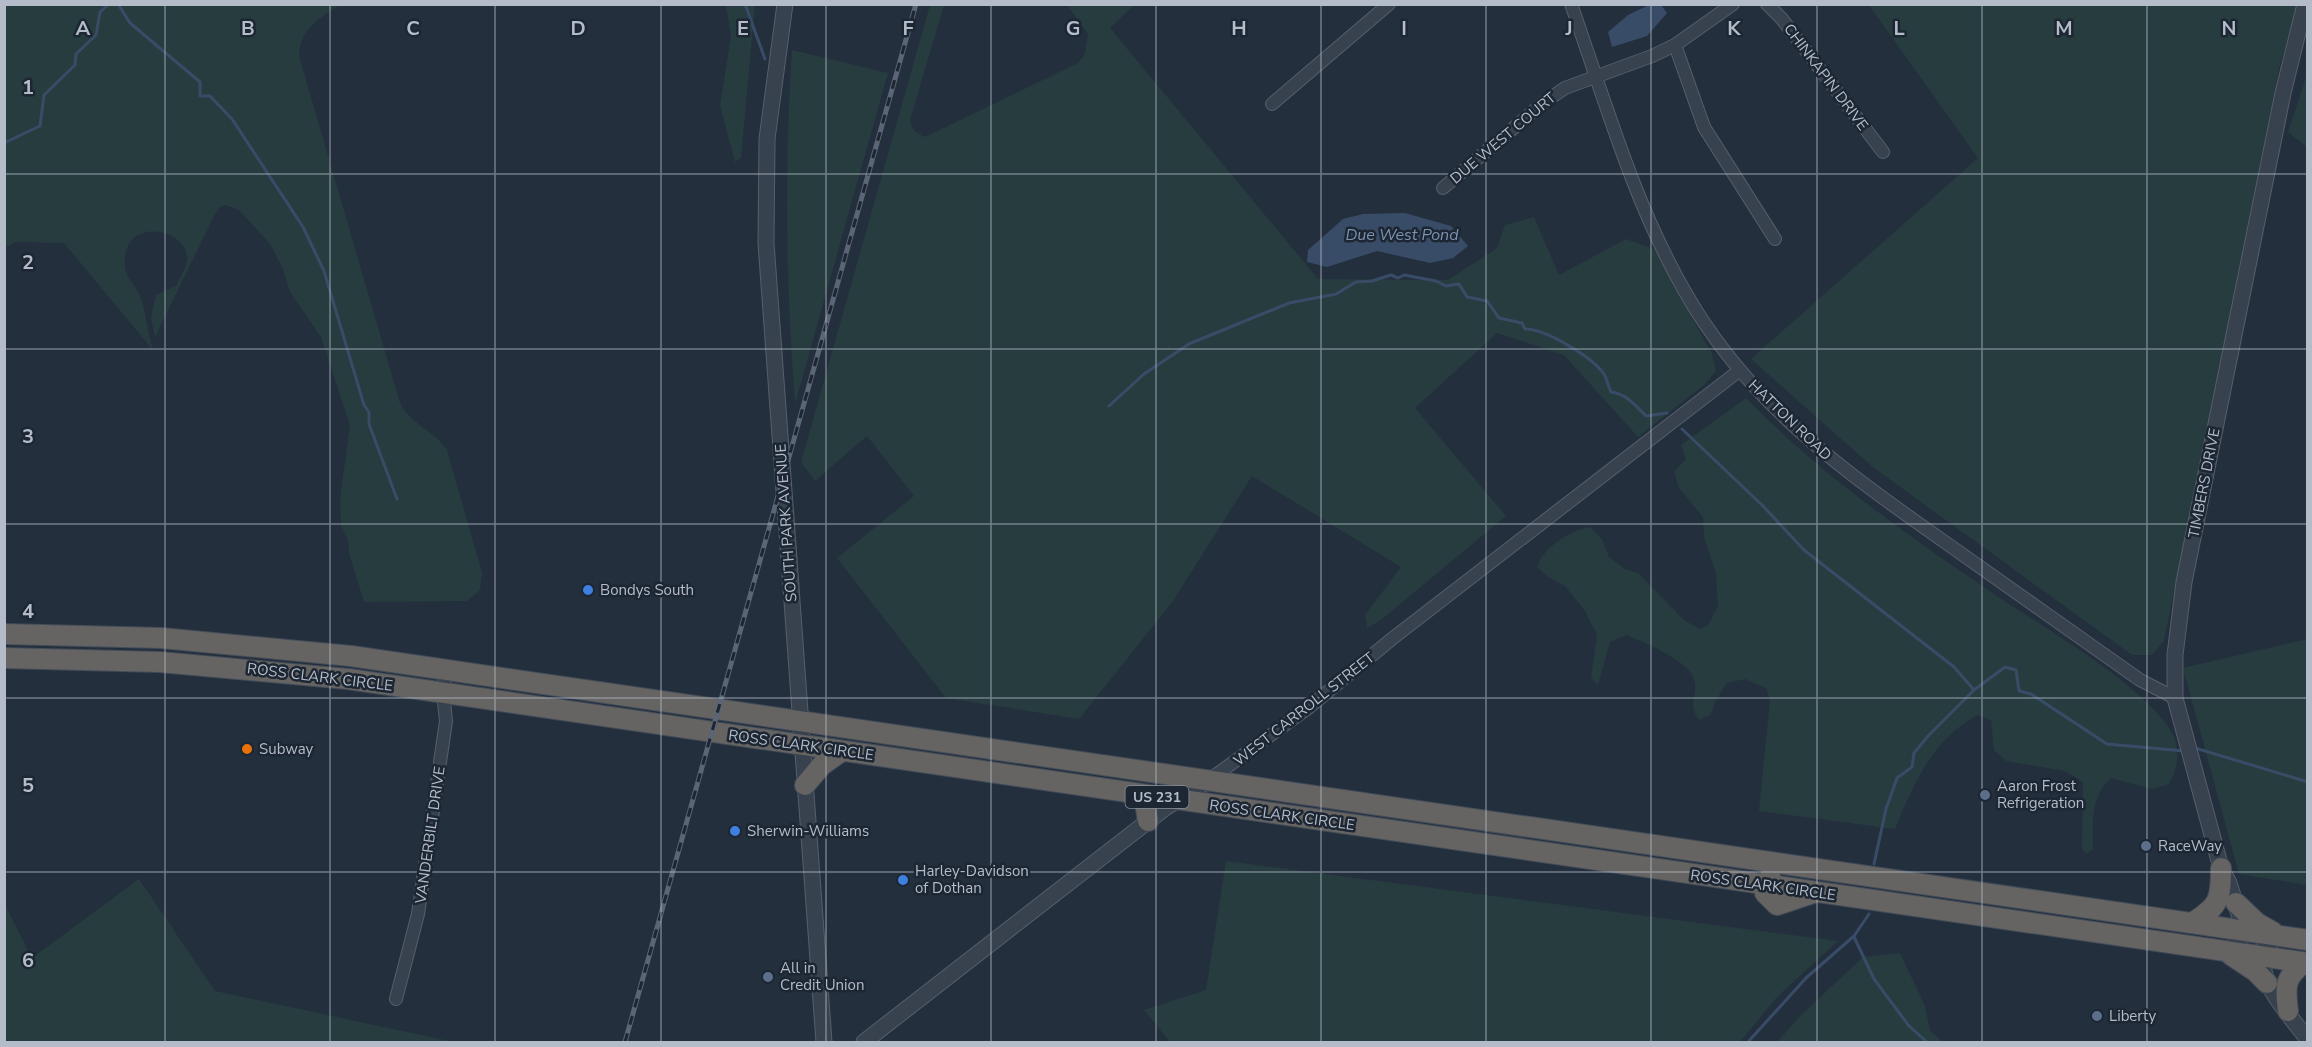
<svg xmlns="http://www.w3.org/2000/svg" width="2312" height="1047" viewBox="0 0 2312 1047" font-family="'Nunito Sans',sans-serif">
<rect width="100%" height="100%" fill="#242f3e"/>
<path fill="#263c3f" d="M4,5h335c-20,15 -39,23 -40,51l101,347c11,22 34,27 47,47l35,123 -2,17 -13,11 -103,1 -15,-49 -1,-13 -7,-14 -1,-27 10,-74 -29,-88 -31,-45 -7,-23 -13,-25 -31,-34 -14,-5 -6,3 -5,8 -59,121 -4,-19 5,-23 20,-9c3,-8 11,-18 11,-26 3,-32 -67,-46 -62,7 1,12 11,18 15,29 7,17 7,37 13,54l-89,-107 -49,-1 -10,6z
M726,5h29l-14,153 -6,4 -15,-56 11,-70z
M930,5h14l-34,115 4,11 11,6 153,-74 7,-9 3,-20 -21,-29h67l-24,23 208,251 130,1 49,-32 8,-23 29,-8 25,58 67,-36 28,10 58,105 4,17 -11,13 -67,53 -74,-82 -67,-22 -82,75 91,108 -125,104 -14,8 -2,-13 36,-48 -149,-91 -79,125 -94,118 -133,-21 -109,-140 77,-62 -47,-60 -52,45 -14,-19z
M1869,5h429l-18,59 -116,577 -12,14h-20l-258,-187 -123,-109 227,-201z
M792,50l96,23 -93,331c-9,-118 -11,-235 -3,-354z
M2307,74l1,73h-1l-19,-15z
M1746,398c76,78 164,139 254,200 49,33 132,80 167,127 14,19 13,39 2,59l-17,5 -41,-11c-21,19 -18,44 -18,71l-7,5 -4,-5 1,-67 -18,-11 -59,-10 -12,-11 -3,-30 -13,-5c-45,23 -65,70 -83,114l-136,-18 11,-111 -4,-12 -21,-9 -18,4 -11,17 -6,15 -11,5c-13,-18 0,-24 -5,-41 -5,-18 -50,-37 -67,-44l-17,7 -12,43 -7,-8 6,-42 -12,-24 -20,-25 -17,-9 -11,-10c6,-20 34,-37 53,-40l12,12 7,18 16,12 13,4 46,47 16,9 8,-4 10,-19 -2,-32 -12,-37 -1,-20 -24,-29 -5,-16 12,-13 -5,-14z
M2307,639h1l-1,246 -68,-11 -56,-206z
M1226,861l612,80 -61,56 -37,45h-570l-26,-32 62,-20z
M139,879l76,112 239,51h-449v-137l27,53z
M1900,953l25,53 5,25 13,11h-166l23,-26 63,-59z"/>
<path fill="#394c67" d="M1651,4l10,1 6,8 -20,23 -35,11 -4,-15 20,-17z
M1405,213l46,13 17,20 -15,12 -23,5 -53,-12 -50,16 -20,-5 1,-12 35,-31 20,-5z"/>
<g fill="none" stroke-linecap="round" stroke-linejoin="round">
<path stroke="#394c67" stroke-width="3" d="M118,4l12,19 70,59v14h10l22,23 71,108 21,44 40,134 5,7v12l28,75
M745,4l20,55
M4,143l36,-17 4,-31 31,-30 1,-11 20,-19 4,-23 9,-8
M1109,406l35,-32 45,-30 100,-41 47,-9 20,-12 16,-1 19,-6 7,3 6,-3 32,6 10,5 13,-2 8,13 20,4 12,17 23,5 3,6c21,0 67,28 79,45 3,5 4,12 7,18 14,1 25,14 35,24l21,-3
M1682,429l81,77 41,44 150,117 20,23
M2195,748l113,34
M1874,864l12,-55 11,-31 15,-11 2,-14 14,-17 46,-46 31,-23 11,3 3,21 12,3 76,50 77,7
M1854,937l20,42 35,47 18,16
M1748,1042l58,-64 48,-42 15,-22"/>
<g stroke="#565f6c" stroke-width="14">
<path id="minor" d="M1571,4c34,96 62,197 113,286 64,114 161,182 265,255 64,45 127,90 191,135l35,18
M1767,4l15,15 101,133
M1675,45l29,82 71,112
M1272,104l117,-100
M1443,188l100,-85 22,-15 87,-32 23,-11 58,-41
M1209,780l99,-72 85,-70 347,-268
M396,999l22,-85 28,-193 -3,-28 3,-23"/>
</g>
<g stroke="#565f6c" stroke-width="17">
<path id="tertiary" d="M785,4l-18,135 -1,104 58,799
M2281,936l-16,9c-12,36 24,68 43,95
M2227,952l11,-10 6,-12 -15,-47 -8,-15 -46,-170v-43l9,-73 99,-489 22,-89
M864,1042l301,-234 44,-28"/>
</g>
<g stroke="#434c59" stroke-width="22">
<path id="trunk" d="M4,634l157,4 190,18 1957,284
M4,658l156,4 188,17 1960,284
M805,785l17,-20 20,-14
M1137,794l8,8 3,19
M1770,877l-5,16 12,12 36,-12
M2236,903l21,20 16,9
M2192,923c27,-17 29,-23 29,-55
M2231,955l24,16 12,12
M2288,1011c-3,-23 -4,-34 16,-48"/>
</g>
<use href="#minor" stroke="#38414e" stroke-width="12"/>
<use href="#tertiary" stroke="#38414e" stroke-width="15"/>
<use href="#trunk" stroke="#656462" stroke-width="20"/>
<g stroke="#5a6575" stroke-width="5">
<path id="rail" d="M625,1042l291,-1038"/>
</g>
<use href="#rail" stroke="#1d2633" stroke-width="3" stroke-dasharray="9" stroke-linecap="butt"/>
</g>
<path fill="none" stroke="#b4bcc9" stroke-width="1.5" stroke-opacity="0.55" d="M165,4v1038M330,4v1038M495,4v1038M661,4v1038M826,4v1038M991,4v1038M1156,4v1038M1321,4v1038M1486,4v1038M1651,4v1038M1817,4v1038M1982,4v1038M2147,4v1038M4,174h2304M4,349h2304M4,524h2304M4,698h2304M4,872h2304"/>
<g fill="#3f7fe0" stroke="#1d2633" stroke-width="2">
<circle cx="588" cy="590" r="6"/>
<circle cx="735" cy="831" r="6"/>
<circle cx="903" cy="880" r="6"/>
</g>
<circle fill="#e8710a" stroke="#1d2633" stroke-width="2" cx="247" cy="749" r="6"/>
<g fill="#5c6f8a" stroke="#1d2633" stroke-width="2">
<circle cx="1985" cy="795" r="6"/>
<circle cx="2146" cy="846" r="6"/>
<circle cx="768" cy="977" r="6"/>
<circle cx="2097" cy="1016" r="6"/>
</g>
<g text-anchor="middle" dominant-baseline="central" stroke-width="5" stroke-linejoin="round" paint-order="stroke">
<rect fill="#1d2633" stroke="#878f9c" stroke-width="1.5" x="1125.5" y="786" width="63" height="22" rx="4.5"/>
<g font-size="14" font-weight="bold" fill="#b4bcc9">
<text x="1157" y="797">US 231</text>
</g>
<g font-size="15" fill="#b4bcc9" stroke="#1d2633">
<text transform="translate(1826 77) rotate(53)">CHINKAPIN DRIVE</text>
<text transform="translate(1503 138) rotate(-40)">DUE WEST COURT</text>
<text transform="translate(1790 420) rotate(44)">HATTON ROAD</text>
<text transform="translate(2204 483) rotate(-79)">TIMBERS DRIVE</text>
<text transform="translate(786 523) rotate(-94)">SOUTH PARK AVENUE</text>
<text transform="translate(320 677) rotate(7)">ROSS CLARK CIRCLE</text>
<text transform="translate(1304 709) rotate(-38)">WEST CARROLL STREET</text>
<text transform="translate(801 745) rotate(8)">ROSS CLARK CIRCLE</text>
<text transform="translate(1282 815) rotate(8)">ROSS CLARK CIRCLE</text>
<text transform="translate(430 835) rotate(-82)">VANDERBILT DRIVE</text>
<text transform="translate(1763 885) rotate(8)">ROSS CLARK CIRCLE</text>
</g>
<g font-size="15" fill="#b4bcc9" stroke="#1d2633" text-anchor="start">
<text x="600" y="590">Bondys South</text>
<text x="259" y="749">Subway</text>
<text x="1997" y="786">Aaron Frost<tspan x="1997" dy="17">Refrigeration</tspan></text>
<text x="747" y="831">Sherwin-Williams</text>
<text x="2158" y="846">RaceWay</text>
<text x="915" y="871">Harley-Davidson<tspan x="915" dy="17">of Dothan</tspan></text>
<text x="780" y="968">All in<tspan x="780" dy="17">Credit Union</tspan></text>
<text x="2109" y="1016">Liberty</text>
</g>
<g font-size="16" font-style="italic" fill="#7c92b1" stroke="#1d2633">
<text x="1402" y="235">Due West Pond</text>
</g>
</g>
<g font-size="20" text-anchor="middle" font-weight="bold" fill="#b4bcc9" stroke="#1d2633" stroke-width="5" stroke-linejoin="round" paint-order="stroke">
<text x="83" y="35">A</text>
<text x="248" y="35">B</text>
<text x="413" y="35">C</text>
<text x="578" y="35">D</text>
<text x="743" y="35">E</text>
<text x="908" y="35">F</text>
<text x="1073" y="35">G</text>
<text x="1239" y="35">H</text>
<text x="1404" y="35">I</text>
<text x="1569" y="35">J</text>
<text x="1734" y="35">K</text>
<text x="1899" y="35">L</text>
<text x="2064" y="35">M</text>
<text x="2229" y="35">N</text>
<text x="28" y="94">1</text>
<text x="28" y="269">2</text>
<text x="28" y="443">3</text>
<text x="28" y="618">4</text>
<text x="28" y="792">5</text>
<text x="28" y="967">6</text>
</g>
<rect width="2312" height="1047" fill="none" stroke="#b4bcc9" stroke-width="12"/>
</svg>
